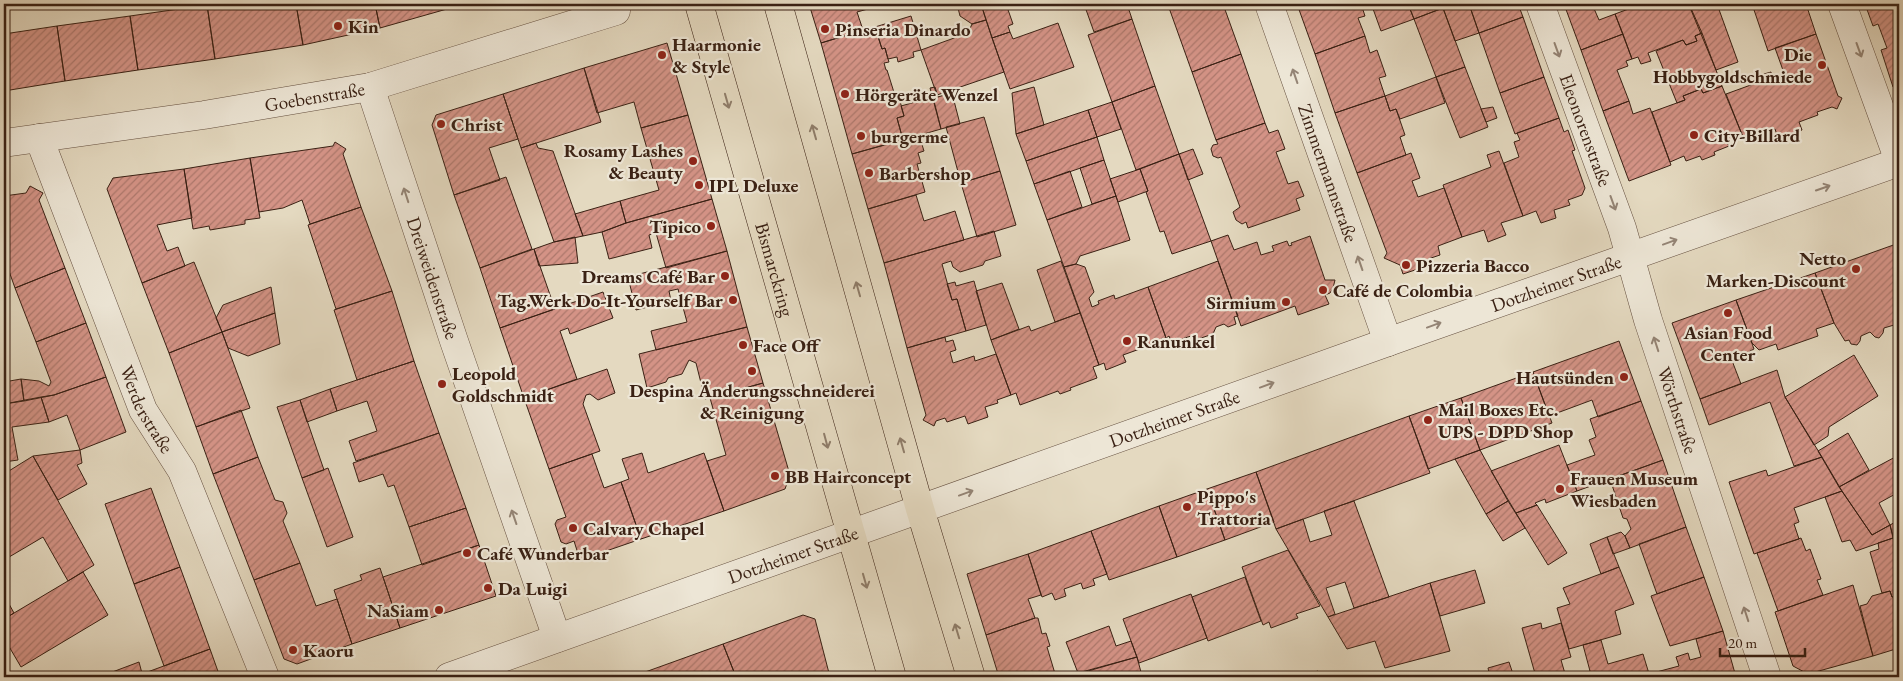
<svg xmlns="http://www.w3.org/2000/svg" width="1903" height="681" viewBox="0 0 1903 681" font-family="'EB Garamond',serif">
<defs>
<pattern id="building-hatch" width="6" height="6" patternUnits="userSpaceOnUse" patternTransform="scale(1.25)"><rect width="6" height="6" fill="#d49386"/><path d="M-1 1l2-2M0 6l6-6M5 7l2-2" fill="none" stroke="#ad786c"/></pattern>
</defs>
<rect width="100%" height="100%" fill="#e4d9c0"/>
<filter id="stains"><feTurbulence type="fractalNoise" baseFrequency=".004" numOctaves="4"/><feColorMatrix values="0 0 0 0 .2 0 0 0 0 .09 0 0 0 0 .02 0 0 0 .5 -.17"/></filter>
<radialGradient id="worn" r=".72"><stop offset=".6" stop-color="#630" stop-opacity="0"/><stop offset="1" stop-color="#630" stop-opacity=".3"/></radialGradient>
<path fill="url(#building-hatch)" stroke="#3a2114" d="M218,4h78l7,41 -88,14 -8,-54z
M296,4h79l5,24 -77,17z
M375,4h78l1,3 -74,21z
M809,4h77l-29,8 6,18 -42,13z
M957,4h24l5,16 -14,4 -12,-8z
M981,4h25l7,20 -5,2 2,6 -18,6z
M1084,4h43l5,15 -38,13z
M1171,4h52l18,50 -49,18 -24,-67z
M1297,4h64l4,12 -7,2 7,18 -50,18z
M1379,4h29l6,15 -33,12 -9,-25z
M1408,4h33l2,4 -29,11z
M1454,4h15l10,29 -24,8 -12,-33z
M1469,4h49l5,13 -44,16z
M1564,4h28l7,16 16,-6 8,20 -42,16z
M1642,4h47l13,29 -7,3 2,5 -11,4 -3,-5 -35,13 3,8 -10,3 -3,-7 -6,2 -17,-45z
M1689,4h19l-17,6z
M1708,4h9l21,58 -22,8 -25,-60z
M1752,4h54l10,30 -48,17z
M1865,4h34v81l-6,2 -12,-37 6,-2 -9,-24 -5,2z
M207,5l8,54 -77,11 -8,-54z
M1443,8l22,59 -29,10 -22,-58z
M130,16l8,54 -73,11 -8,-55z
M911,16l10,34 -8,2 1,5 -16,5 -1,-5 -9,2 -3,-11 -3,1 -7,-22z
M1523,17l21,60 -44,16 -21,-60z
M1132,19l23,67 -43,16 -24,-67z
M986,20l18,52 -67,23 -16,-45 47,-17 4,-9z
M1058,23l16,44 -64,22 -18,-51 18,-6 3,7z
M57,26l8,55 -61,10v-57z
M875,27l7,22 3,-1 3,11 1,3 -5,1 2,7h1l10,32 3,-1 4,15 -7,2 6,22 -51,14 -31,-111z
M1702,33l20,53 -19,7 -2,-4 -18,7 2,4 -8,3 -21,-52 27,-11 3,5 11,-4 -2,-5z
M1623,34l9,25 -6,2 2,5 -11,4 12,31 -26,10 -22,-61z
M1816,34l22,62 4,2 -5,11 -5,-2 -15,5 1,3 -19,7 3,8 -24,8 -3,-9 -18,6 -1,-3 -13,5 -17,-43 33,-12 -2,-6 14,-4 2,5 11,-4 -9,-25z
M1365,36l5,17 7,-3 9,26 -7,2 6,18 -50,17 -20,-59z
M667,43l21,72 -47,13 -7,-26 -37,11 -13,-45z
M1241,54l24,69 -49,17 -24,-68z
M1465,67l23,60 -28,11 -24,-61z
M584,68l17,54 -80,26 -18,-54z
M1436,77l9,26 -45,16 -4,-10 -6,2 -5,-15z
M1544,77l15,41 -44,16 -15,-41z
M1155,86l24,68 -43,16 -24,-68z
M1722,86l21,51 -16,6 2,3 -15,6 1,3 -13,5 -2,-4 -14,5 -2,-5 -14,6 -18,-50 33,-12 -2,-4 18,-7 2,4z
M935,87l3,10 10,-3v2l5,1 7,27 -19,5 -11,-41z
M1034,87l10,38 -28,9 -4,-41z
M503,94l15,45 -29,9 11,32 -46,15 -22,-70 4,-10z
M1385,96l5,15 6,-2 9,26 -5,2 6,18 -49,18 -22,-60z
M933,97l8,32 -38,11 -6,-22 7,-2 -3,-10z
M1629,101l4,13 17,-6 21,57 -42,16 -26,-70z
M1112,102l9,27 -24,8 -9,-27z
M1493,107l4,11 -11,4 -5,-13z
M1088,110l9,27 -71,24 -10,-27z
M688,115l24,84 -86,24 -6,-22 39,-11 -18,-62z
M984,117l16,54 -39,12 -15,-56z
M1559,118l5,14 4,-2 7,20 -3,1 13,37 -3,7 -14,5 2,5 -16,5 2,8 -15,5 -5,-12 -13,5 -19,-53 15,-6 -5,-15 6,-2 -3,-7z
M1265,123l4,10 9,-3 7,19 -9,3 12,32 10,-3 6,15 -8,3 4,11 -52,18 -2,-6 -4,2 -6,-4 -3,-8 7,-5 -19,-50 -3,1 -5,-2 -2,-7 2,-4 5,-1 -2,-4z
M919,135l5,16 -6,2 3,10 -4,1 8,28 -57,17 -16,-55z
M1097,137l7,23 -70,24 -8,-23z
M335,142l11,7 -3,5 18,53 -51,17 -8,-24 -19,8 -24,4 -9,-54 83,-12z
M536,143l2,5 15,3 30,85 -29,6 -33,-94z
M1193,149l10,25 -15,6 -9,-26z
M1499,151l24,65 -22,7 5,12 -18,7 -4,-12 -22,7 -19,-52 48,-18 -4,-12z
M1411,153l9,25 -8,3 6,16 26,-9 18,49 -24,9 2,9 -12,4 2,6 -27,9 -3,-9 -16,-7 3,-5 -30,-80z
M1179,154l32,87 -39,13 -8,-23 -4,1 -14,-40 2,-1 -8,-22z
M250,158l10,60 -15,2v4l-35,6 -1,-4 -16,3 -9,-60z
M1104,160l12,36 -24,8 -12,-36z
M184,169l8,49 -35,7 10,26 11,-4 7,19 -43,17 -35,-94 6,-11z
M1140,169l8,22 -30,11 -8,-23z
M1000,171l16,54 -39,12 -16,-54z
M1070,171l12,36 -35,13 -13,-36z
M506,177l26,72 -52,19 -26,-73z
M30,186l13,7 -4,7 26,68 -50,20 -11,-31v-61l22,-3z
M916,195l8,26 31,-10 9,29 -80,23 -16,-54z
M1116,196l14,44 -50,16 -4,8 -12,3 -17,-47z
M712,199l15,52 -61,17 -10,-35 -7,2 3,13 -43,11 -7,-27 24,-9z
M620,201l6,22 -24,9 -19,4 -8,-22z
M361,207l31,84 -56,18 -28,-84z
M994,231l7,25 -16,5 -2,4 -23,7 -7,-5 -2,-6 -9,3 10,36 5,-1 9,32 -59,17 -23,-85z
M1228,235l6,15 23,-8 4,13 13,-4 -2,-5 15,-5 2,5 3,-1 -1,-2 19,-7 15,44h10l-2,8 -3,5 -5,2 4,9 -31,11 -3,-9 -54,20 -30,-85z
M575,237l3,26 -39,3 -5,-17 20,-7z
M1899,243v87l-5,-5 -10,3 -1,5 -4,5 -4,-1 -5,-5 -9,4 -1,5 -3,4 -6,-1 -2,-4 -4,1 -11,-18 -19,-50z
M534,249l21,60 -55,19 -20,-60z
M727,251l20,76 -91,23 -5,-19 36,-9 -9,-33 -9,2 2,10 -35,9 -8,-33z
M1061,261l19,52 -25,9 -18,-52z
M1218,261l20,55 -4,1 2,7 -8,3 -4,-3 -8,3 -3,7 -15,5 -4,-4 -12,4 -1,5 -8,2 -4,-10 -3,2 -18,-51z
M194,262l28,70 -53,21 -27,-70z
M1076,264l9,3 9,25 -5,6 3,9 7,-3 -1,-3 16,-6 1,4 33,-12 18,51 -5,1 2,5 -11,4 -1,-3 -28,10 3,7 -20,8 -2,-7 -5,2 -35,-98z
M65,268l21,55 -50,19 -21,-54z
M1815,273l19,50 -18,6 2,7 -40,14 -2,-6 -17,6 -7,-7 -16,-43z
M974,281l12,44 -20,6 -9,-32 -5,1 -5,-16 8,-2 1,4z
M1002,283l17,46 -28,11 -15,-49z
M271,287l4,26 -53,19 -6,-14 7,-13z
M392,291l22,70 -57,19 -23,-70z
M603,292l10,26 -43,16 -2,-6 -8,3 17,48 -53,19 -24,-70z
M1736,300l18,49 -4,2 2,5 -8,2 -1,-4 -4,1 -5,-3 -3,6 10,26 -41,15 -28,-76z
M275,313l5,31 -32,12 -20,-8 -6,-16z
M1080,313l19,52 -6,2 4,11 -27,10 1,2 -11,4 -2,-3 -38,14 -4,-12 -5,2 -20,-55 38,-14 2,5z
M86,323l20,54 -52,18 -30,6 -3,-22 18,2 10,5 2,-4 -15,-40z
M747,327l16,56 -58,16 -9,-36 -7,-3 -7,14 -14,4 -2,4 -19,6 -8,-34z
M222,332l28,76 -54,19 -27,-74z
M945,337l1,5 7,-2 3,10 -6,2 3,11 21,-7 1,5 21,-7 15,41 -14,5 1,3 -13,4 3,10 -20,7 -3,-8 -18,6 -2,-4 -9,3 -2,5 -11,-6 3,-5 -19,-67z
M1619,341l22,60 -43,16 -6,-17 -43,16 -16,-44z
M1854,355l24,41 -49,31 -1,9 -14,9 -29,-48z
M414,361l25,72 -83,28 -7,-20 28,-10 -10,-30 -30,10 -7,-22z
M607,369l8,24 -17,7 -8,-6 -4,1 -3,9 17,47 -51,18 -25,-71z
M1777,370l8,27 37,60 -28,9 -24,-64 -61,23 -9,-26z
M1533,372l19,51 -72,27 -19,-52z
M106,377l20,55 -46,18 -13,-35 -18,7 -8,-25 13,-2z
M21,379l3,22 -20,3v-22z
M763,383l27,92 -5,14 -61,22 -17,-50 19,-6 -16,-57z
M330,389l7,22 -30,11 -7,-22z
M41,397l8,25 -37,5 6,33 -14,2v-58z
M1461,398l19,52 -52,19 -19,-53z
M300,400l24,70 -22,8 -25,-71z
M1641,401l22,59 -86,31 -10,-26 28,-10 -6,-15 7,-3 -6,-18z
M241,410l17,47 -45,17 -17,-47z
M1409,416l21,57 -154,56 -20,-57z
M439,433l27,75 -57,19 -15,-42 -6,2 -5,-13 -24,8 -6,-19z
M1848,433l21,37 -30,17 -21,-36z
M1559,445l18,46 -31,12 -1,-4 -10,4 2,2 -21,8 -25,-42z
M80,450l2,13 -5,2 10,19 -29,16 -25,-44z
M1480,450l28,51 -22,13 -31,-55z
M642,453l6,20 56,-20 20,58 -83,28 -20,-57 8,-3 -7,-20z
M592,454l12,34 17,-6 20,57 -61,21 -6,-19 -8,3 -5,-2 -6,-18 2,-4 9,-3 -17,-48z
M1899,455v37l-20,11 11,22 -18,10 -33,-48z
M33,456l61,109 -26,16 -25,-44 -39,23v-86z
M258,457l17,43 8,2 4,11 -4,8 17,42 -46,17 -41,-106z
M1822,457l20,34 -48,17 5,14 -5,2 5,15 -45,15 -25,-72 37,-12 2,6z
M1663,460l23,67 -56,21 -5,-12 6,-7 -4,-10 -4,-1 -13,-39z
M328,468l25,69 -26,10 -25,-69z
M1256,472l18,50 -49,18 -18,-51z
M151,488l29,79 -46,17 -29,-80z
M1207,489l18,51 -48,17 -18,-51z
M1842,491l30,44 18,-10 3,13 -37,13 -6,-11 -8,2 -17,-45z
M1354,501l35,96 -35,11 -9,-26 -19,6 9,26 -7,3 -52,-88 27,-10 7,23 22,-7 -8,-24z
M1508,501l17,27 -22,13 -17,-27z
M1537,505l30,48 -19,12 -32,-52z
M1159,506l18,51 -68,23 -18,-49z
M466,508l13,37 -57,20 -13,-38z
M1899,520v38l-9,-33z
M1686,527l18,50 -47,17 -18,-50z
M1091,531l16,43 -14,5 2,6 -12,4 -2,-6 -17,6 2,7 -11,4 -3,-7 -10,4 -14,-43z
M1621,532l4,4 5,12 -17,6 -6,-17z
M1607,537l12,30 -18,7 -11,-30z
M1801,538l5,13 4,-2 11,30 -4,1 6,15 -45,16 -21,-58z
M1893,538l6,20v37l-7,2 -2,-6 -8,2 -12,-41 9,-3 -1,-6z
M479,545l17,51 -96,32 -17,-51z
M1288,550l32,56 -24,8 2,4 -27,10 -2,-6 -6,3 -21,-58z
M1028,554l13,41 -13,4 7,19 -49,17 -19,-61z
M300,563l16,43 21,-7 15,45 -55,20 -13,-5 -30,-79z
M180,567l30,82 -46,17 -30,-82z
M1619,567l15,37 -19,7 6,23 -52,15 -12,-41 13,-4 -7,-16z
M380,568l20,60 -48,16 -18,-54 28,-10 -2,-5z
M1475,570l10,33 -45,13 -10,-33z
M83,572l25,43 -87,52 -17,-29v-19z
M1245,577l16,44 -53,20 -16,-44z
M1704,577l19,54 -53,15 -19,-50z
M1430,583l20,68 -65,17 -10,-27 -28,8 -19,-32z
M1853,585l20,71 -65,18 -15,-8 -18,-54z
M1890,591l2,6 7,-2v53l-26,8 -13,-50 7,-2 5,-8z
M1191,594l16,44 -68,25 -16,-44z
M4,595l10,18 -10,6z
M803,615l12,4 15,58h-58l-1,-4 -18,4h-17l-13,-33z
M1035,618h3l4,16 4,-1 4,13 -3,1 9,30h-57l-13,-42z
M1541,623l1,6 19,-6 10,34 -10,3 5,17h-30l-14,-49z
M1109,626l7,20 15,-5 6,16 -59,16 -12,-31z
M1723,631l13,46h-86l-1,-3 30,-8 -3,-9 12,-4 2,7 11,-3 -5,-18z
M1601,640l7,24 35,-10 7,23h-68l-1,-3 9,-3 -7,-26z
M723,644l13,33h-86l-2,-6z
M210,649l10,28h-77l-1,-3z
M1137,657l5,19 -60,1 -1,-4z
M139,662l4,15h-44z
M1509,662l5,15h-24l-2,-9z
M648,671l2,6h-21l9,-3z
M1318,671l2,6h-23z"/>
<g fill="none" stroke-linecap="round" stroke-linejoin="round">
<g stroke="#644f3f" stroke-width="29">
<g id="minor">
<path id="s1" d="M1269,4l119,338"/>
<path id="s2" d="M1540,4l82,224 26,92 119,357"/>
<path d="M1842,4l57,157"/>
<path id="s3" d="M370,87l84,254 103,297"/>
<path id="s4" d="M39,138l104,272 39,61 83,206"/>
<path id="s5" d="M4,143l200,-28 166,-28 246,-76"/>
<path id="s6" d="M449,677l953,-340 497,-175"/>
</g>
</g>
<g stroke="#3a2114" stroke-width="29">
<g id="major">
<path id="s7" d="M699,4l193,673"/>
<path d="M778,4l142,505 51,168"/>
</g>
</g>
<use href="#minor" stroke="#ede6d6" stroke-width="28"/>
<use href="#major" stroke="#e4d9c0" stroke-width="28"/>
</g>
<defs><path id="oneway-shaft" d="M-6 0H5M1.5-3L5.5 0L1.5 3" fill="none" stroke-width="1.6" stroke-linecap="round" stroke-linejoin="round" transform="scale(1.25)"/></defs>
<g stroke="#948475">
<use href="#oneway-shaft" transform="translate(1557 50) rotate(70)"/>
<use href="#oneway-shaft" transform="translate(1859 50) rotate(70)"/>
<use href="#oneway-shaft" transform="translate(1295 76) rotate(-109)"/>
<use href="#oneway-shaft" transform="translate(1823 188) rotate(-19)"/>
<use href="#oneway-shaft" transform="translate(406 195) rotate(-108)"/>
<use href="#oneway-shaft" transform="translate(1613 203) rotate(70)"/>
<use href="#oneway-shaft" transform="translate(1670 242) rotate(-20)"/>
<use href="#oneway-shaft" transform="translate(1360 263) rotate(-109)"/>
<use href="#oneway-shaft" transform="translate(1434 325) rotate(-20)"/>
<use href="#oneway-shaft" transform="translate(1656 344) rotate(-108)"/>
<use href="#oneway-shaft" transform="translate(1267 385) rotate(-20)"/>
<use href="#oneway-shaft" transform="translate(966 493) rotate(-20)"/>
<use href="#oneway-shaft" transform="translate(514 517) rotate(-109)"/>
<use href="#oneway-shaft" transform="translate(1746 614) rotate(-108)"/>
</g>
<g stroke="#8f7d6a">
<use href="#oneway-shaft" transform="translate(727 101) rotate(74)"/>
<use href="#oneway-shaft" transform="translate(814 132) rotate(-106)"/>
<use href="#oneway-shaft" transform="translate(858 289) rotate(-106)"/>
<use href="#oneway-shaft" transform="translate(826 441) rotate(75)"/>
<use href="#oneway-shaft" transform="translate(902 445) rotate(-106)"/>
<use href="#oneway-shaft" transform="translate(865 581) rotate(74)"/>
<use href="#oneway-shaft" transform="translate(957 631) rotate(-107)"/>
</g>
<g fill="#8f2418" stroke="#ede6d6" stroke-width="2">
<circle cx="338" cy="26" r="5"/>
<circle cx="825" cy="29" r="5"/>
<circle cx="662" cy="55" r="5"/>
<circle cx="1822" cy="65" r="5"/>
<circle cx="845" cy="94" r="5"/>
<circle cx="441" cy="124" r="5"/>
<circle cx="1694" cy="135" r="5"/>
<circle cx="861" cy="136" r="5"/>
<circle cx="693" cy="161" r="5"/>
<circle cx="869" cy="173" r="5"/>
<circle cx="699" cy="185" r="5"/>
<circle cx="711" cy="226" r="5"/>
<circle cx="1406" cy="265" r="5"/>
<circle cx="1856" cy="269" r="5"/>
<circle cx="725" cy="276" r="5"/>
<circle cx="1323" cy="290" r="5"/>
<circle cx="733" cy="300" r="5"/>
<circle cx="1286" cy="302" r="5"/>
<circle cx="1728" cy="313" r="5"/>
<circle cx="1127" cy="341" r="5"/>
<circle cx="743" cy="345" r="5"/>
<circle cx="752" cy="371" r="5"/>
<circle cx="1624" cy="377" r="5"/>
<circle cx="442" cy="384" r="5"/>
<circle cx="1428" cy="420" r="5"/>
<circle cx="775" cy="476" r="5"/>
<circle cx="1560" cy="489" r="5"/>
<circle cx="1187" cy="507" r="5"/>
<circle cx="573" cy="528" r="5"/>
<circle cx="467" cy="553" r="5"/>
<circle cx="488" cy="588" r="5"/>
<circle cx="439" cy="610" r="5"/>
<circle cx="293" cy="650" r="5"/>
</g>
<g text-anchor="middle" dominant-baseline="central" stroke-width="4.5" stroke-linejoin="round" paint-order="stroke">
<g font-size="19" font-weight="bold" fill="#3a2114" stroke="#ede6d6" text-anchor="start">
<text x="348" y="26">Kin</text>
<text x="835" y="29">Pinseria Dinardo</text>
<text x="672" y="44">Haarmonie<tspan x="672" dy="22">&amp; Style</tspan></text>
<text x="1812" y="54" text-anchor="end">Die<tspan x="1812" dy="22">Hobbygoldschmiede</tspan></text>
<text x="855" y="94">Hörgeräte Wenzel</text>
<text x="451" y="124">Christ</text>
<text x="1704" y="135">City-Billard</text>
<text x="871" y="136">burgerme</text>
<text x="683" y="150" text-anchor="end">Rosamy Lashes<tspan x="683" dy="22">&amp; Beauty</tspan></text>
<text x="879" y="173">Barbershop</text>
<text x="709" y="185">IPL Deluxe</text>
<text x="701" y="226" text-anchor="end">Tipico</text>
<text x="1846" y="258" text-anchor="end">Netto<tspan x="1846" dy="22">Marken-Discount</tspan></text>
<text x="1416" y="265">Pizzeria Bacco</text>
<text x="715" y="276" text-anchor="end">Dreams Café Bar</text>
<text x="1333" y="290">Café de Colombia</text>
<text x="723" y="300" text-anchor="end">Tag.Werk Do-It-Yourself Bar</text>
<text x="1276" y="302" text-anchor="end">Sirmium</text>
<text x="1728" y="332" text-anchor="middle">Asian Food<tspan x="1728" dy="22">Center</tspan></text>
<text x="1137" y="341">Ranunkel</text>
<text x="753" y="345">Face Off</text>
<text x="452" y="373">Leopold<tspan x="452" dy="22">Goldschmidt</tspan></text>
<text x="1614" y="377" text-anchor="end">Hautsünden</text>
<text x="752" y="390" text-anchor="middle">Despina Änderungsschneiderei<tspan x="752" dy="22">&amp; Reinigung</tspan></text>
<text x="1438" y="409">Mail Boxes Etc.<tspan x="1438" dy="22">UPS - DPD Shop</tspan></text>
<text x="785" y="476">BB Hairconcept</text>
<text x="1570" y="478">Frauen Museum<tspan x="1570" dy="22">Wiesbaden</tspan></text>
<text x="1197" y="496">Pippo's<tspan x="1197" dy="22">Trattoria</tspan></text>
<text x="583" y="528">Calvary Chapel</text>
<text x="477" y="553">Café Wunderbar</text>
<text x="498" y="588">Da Luigi</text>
<text x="429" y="610" text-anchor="end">NaSiam</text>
<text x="303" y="650">Kaoru</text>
</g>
<g font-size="19" fill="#3a2114" stroke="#ede6d6">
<text stroke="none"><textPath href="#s5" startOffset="314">Goebenstraße</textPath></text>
<text stroke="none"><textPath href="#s2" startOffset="134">Eleonorenstraße</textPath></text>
<text stroke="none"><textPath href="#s1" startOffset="179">Zimmermannstraße</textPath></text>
<text stroke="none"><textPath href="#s7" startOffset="276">Bismarckring</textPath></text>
<text stroke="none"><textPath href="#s3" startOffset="201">Dreiweidenstraße</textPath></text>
<text stroke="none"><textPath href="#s6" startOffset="1175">Dotzheimer Straße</textPath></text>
<text stroke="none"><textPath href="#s4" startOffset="292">Werderstraße</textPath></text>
<text stroke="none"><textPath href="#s2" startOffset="429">Wörthstraße</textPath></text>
<text stroke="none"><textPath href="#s6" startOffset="770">Dotzheimer Straße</textPath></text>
<text stroke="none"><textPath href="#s6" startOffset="365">Dotzheimer Straße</textPath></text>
</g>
</g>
<rect width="1903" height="681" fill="none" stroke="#e4d9c0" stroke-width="20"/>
<rect x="5" y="5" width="1893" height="671" fill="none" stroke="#3a2114" stroke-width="2.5"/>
<rect x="10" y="10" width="1883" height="661" fill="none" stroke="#3a2114"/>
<path d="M1720 648v8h85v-8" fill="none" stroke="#3a2114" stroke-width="2.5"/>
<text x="1728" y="648" font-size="15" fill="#3a2114" stroke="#ede6d6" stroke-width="4" paint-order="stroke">20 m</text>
<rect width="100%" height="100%" filter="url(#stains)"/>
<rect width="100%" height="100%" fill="url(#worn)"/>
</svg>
